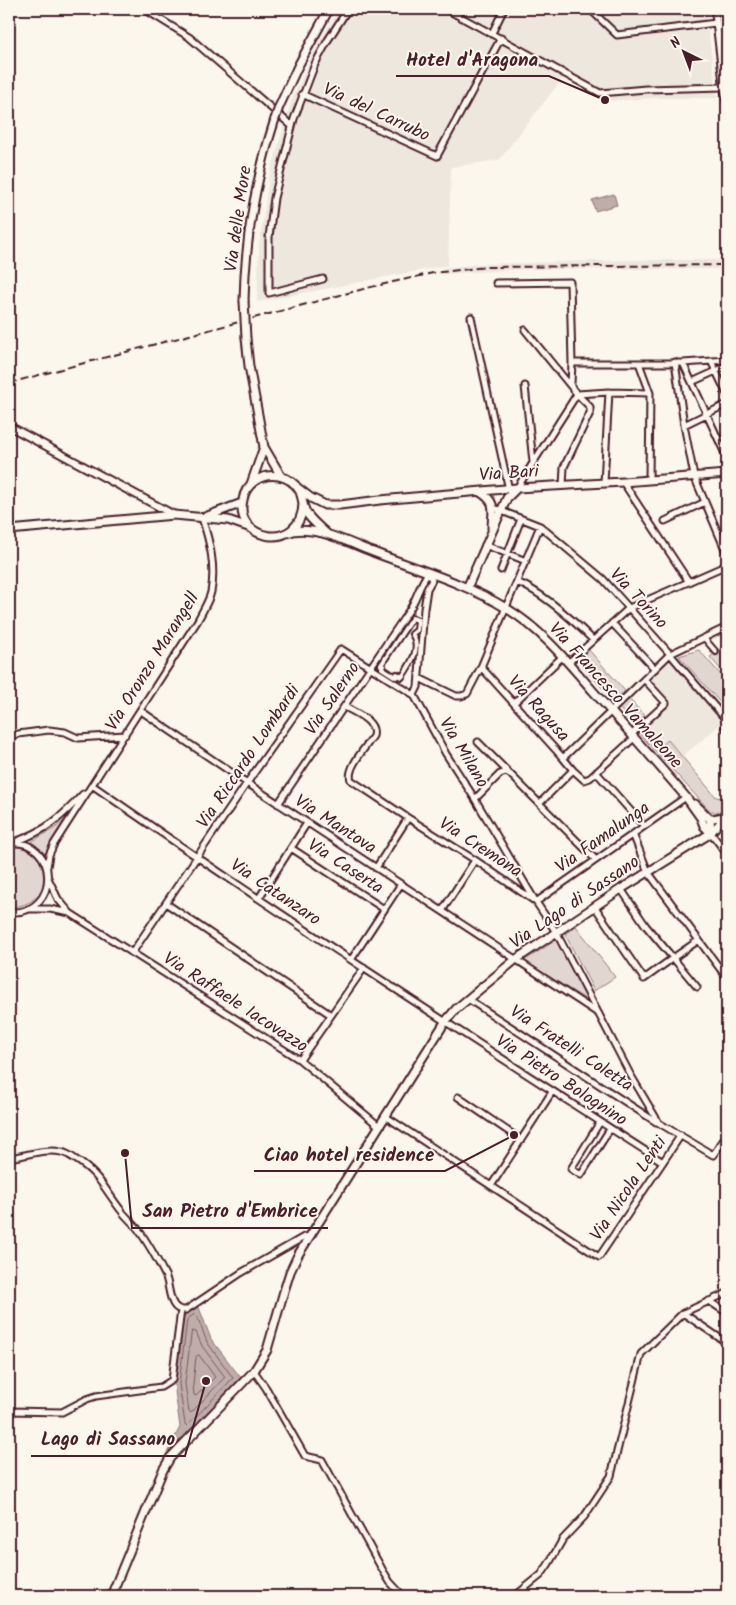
<svg xmlns="http://www.w3.org/2000/svg" width="736" height="1605" viewBox="0 0 736 1605" font-family="Kalam,sans-serif">
<rect width="100%" height="100%" fill="#fbf7ec"/>
<filter id="ink" filterUnits="userSpaceOnUse"><feTurbulence type="fractalNoise" baseFrequency=".02" numOctaves="2"/><feDisplacementMap in="SourceGraphic" scale="10" xChannelSelector="R" yChannelSelector="G"/><feConvolveMatrix kernelMatrix="1 2 1 2 8 2 1 2 1" color-interpolation-filters="sRGB"/></filter>
<g filter="url(#ink)">
<path fill="#eee7de" d="M339,9h366l13,89h-61l-49,3 -45,-23 -64,82 -48,7 -3,98 -191,37 2,-56 10,-69 22,-75 22,-49z
M634,260h93v9h-197l-88,5v-6l38,-4z
M670,660l53,62 -41,35 -14,-17 -5,5 -18,-21 25,-20 -21,-25z"/>
<path fill="#e2d7d0" stroke="#967b7e" d="M727,643v34l-17,-20z
M588,649l37,42 -11,10 -38,-42z
M699,650l28,32v25l-2,1 -46,-52z
M628,698l17,18 -10,9 -17,-18z
M646,725l17,19 5,-4 48,57 11,2v8c-5,5 -9,7 -17,4l-72,-79z
M66,819l-17,27 -4,8 -14,-12 24,-14z
M9,847c43,-5 50,60 0,60z
M576,926l39,51 -21,14 -29,-57z
M556,940l31,60 -63,-39z"/>
<path fill="#bfadaa" stroke="#907477" d="M614,194l3,11 -22,6 -3,-11z
M198,1305l13,34 30,39 -77,81 16,-32 -6,-43 8,-66 3,-4z"/>
<g fill="none" stroke-linecap="round" stroke-linejoin="round">
<path stroke="#79585e" stroke-width="1" d="M195,1314l2,2 10,26 26,36 -46,48 -2,-2 -6,-40 8,-64z
M192,1331l4,1 6,14 23,31 -34,36 -2,-2 -4,-27z
M199,1355l16,22 -19,19 -2,-1 -1,-11 3,-27z"/>
<g stroke="#4a1f2b" stroke-width="8">
<path id="pedestrian" d="M412,618l6,2 -1,10 -5,4c10,14 -2,31 -10,43l-5,-3 -1,3 -14,-9 1,-2 -2,-1z
M704,638l12,14"/>
</g>
<g stroke="#4a1f2b" stroke-width="9">
<path id="minor" d="M144,9l45,28 103,89
M446,9l154,84 46,-4 78,-2
M592,11l25,24 99,-12
M492,33l12,-24
M302,94l135,62 64,-118
M323,279l-54,14v-56l5,-39 20,-79 21,-55 13,-24 20,-31
M496,283l74,-1 2,81 -1,21
M471,317l38,173
M525,330l52,64 13,13v6l-26,54 -1,19
M711,361l16,33
M675,362l9,63 10,51 33,78
M572,363h111l44,-3
M639,363l11,30 -1,87
M683,363l44,95
M692,382l35,-16
M525,386l8,76
M577,394l32,-2 41,1
M684,425l43,-21
M623,482l66,100
M604,483l5,-91
M517,488l60,-94
M494,508l46,18 63,53 67,75 57,67
M665,521l40,-19
M485,545l41,16
M501,570l20,-51
M517,582c26,11 56,38 76,58
M612,623l43,46
M568,663l61,-55 98,-43
M481,667l82,91 10,12 11,10 6,-2 44,-40
M419,678l37,18h5l6,-2 14,-27 59,-141
M514,703l49,-47
M345,707c10,6 32,14 28,29 -6,10 -27,32 -22,44l54,36 70,44 61,42 150,-105
M141,711l106,72 352,231
M727,724l-2,4 2,2
M632,734l34,-31 -22,-24
M9,737l9,-3 31,-4 16,2 13,6 47,-3
M478,742l30,30
M563,758l107,-104 57,-27
M596,772l48,54
M92,785c187,130 379,254 571,377
M475,799l25,-25 6,-2 4,2 86,86
M540,803l33,-33
M278,804l132,-195c7,-12 10,-25 18,-36l4,7 -5,9 -3,20 -6,78 -4,8 32,59 29,45 61,103 20,30 74,142 29,49 54,32 14,-20
M711,833l16,21
M633,834l15,38 79,106
M15,842c32,-12 46,-24 68,-48
M9,843c50,-6 53,73 0,69
M291,848l93,61
M47,867l2,-12 5,-11 144,-224c4,-8 11,-19 13,-28 5,-25 -1,-50 -9,-74
M376,868l32,-50
M259,898l48,-75
M167,904l164,111
M595,907l49,72 29,-21 -27,-32 -25,-37
M28,909h22l20,4 -12,-14 -10,-21
M442,911l33,-51
M70,913l230,147 79,66
M132,953l115,-170 94,-134 73,46
M351,960l50,-76
M697,987l-24,-29 26,-18
M468,999l188,123
M300,1060l64,-92
M458,1097l63,43
M385,1116l214,141 82,-122
M600,1122l-29,47 10,6 29,-46
M9,1158c16,-2 36,-10 52,-6 5,1 10,4 14,7 24,15 29,29 45,50 5,7 12,13 18,20 10,14 19,30 27,46 6,11 2,37 21,35l55,-37 63,-36 7,-1
M491,1186l61,-94
M709,1301l18,12
M683,1313l44,30
M254,1371l12,17 39,68 17,4 60,109 8,13 13,14
M9,1411l53,1 25,-13 9,-3 65,-9 11,-7 9,-70
M515,1596l26,-21 7,-10 15,-26 21,-22 27,-41 30,-122 42,-41 44,-20"/>
</g>
<g stroke="#4a1f2b" stroke-width="10">
<path id="tertiary" d="M715,9l9,78 3,14
M9,426l165,89
M710,819l16,-3
M711,833l16,-19"/>
</g>
<g stroke="#4a1f2b" stroke-width="11">
<path id="secondary" d="M279,107l19,-41 31,-57
M244,301c1,-62 12,-123 31,-182
M246,338l3,28 15,81 17,29
M251,484l13,-37
M298,488l13,10 14,7h15l40,-5 137,-12 106,-6 104,-8
M480,492c18,11 12,18 12,37
M303,504c-2,49 -70,37 -60,-4 1,-8 5,-14 12,-19 14,-10 35,-6 44,9 4,7 3,15 7,22 4,8 14,15 21,22
M205,517l37,-14
M9,530l165,-15 54,5 23,8
M287,533c25,-10 62,10 86,19 44,17 92,31 133,56 35,21 61,53 87,83 31,35 62,70 93,106l15,21 3,8 7,7
M467,588l40,-90 9,-9
M695,804l15,15 1,14
M111,1596l52,-126 7,-12 84,-87 13,-21 17,-59 6,-19 8,-17 147,-233 11,-13 12,-10 47,-39 106,-71 90,-56"/>
</g>
<use href="#pedestrian" stroke="#fbf7ec" stroke-width="4"/>
<use href="#minor" stroke="#fbf7ec" stroke-width="5"/>
<use href="#tertiary" stroke="#fbf7ec" stroke-width="6"/>
<use href="#secondary" stroke="#fbf7ec" stroke-width="7"/>
<path stroke="#4a1f2b" stroke-width="2" stroke-dasharray="8 4" stroke-linecap="butt" d="M9,383l358,-95 66,-15 53,-6 241,-2"/>
<g stroke="#4a1f2b" stroke-width="11" stroke-linecap="butt">
<path id="secondary-bridge" d="M275,119l4,-12
M244,301l2,37"/>
</g>
<use href="#secondary-bridge" stroke="#fbf7ec" stroke-width="7"/>
</g>
</g>
<g text-anchor="middle" dominant-baseline="central" stroke-width="4" stroke-linejoin="round" paint-order="stroke">
<g font-size="18" fill="#4a1f2b" stroke="#fbf7ec">
<text transform="translate(376 113) rotate(25)">Via del Carrubo</text>
<text transform="translate(239 219) rotate(-82)">Via delle More</text>
<text transform="translate(509 474) rotate(-4)">Via Bari</text>
<text transform="translate(638 599) rotate(47)">Via Torino</text>
<text transform="translate(153 662) rotate(-58)">Via Oronzo Marangell</text>
<text transform="translate(615 696) rotate(48)">Via Francesco Vamaleone</text>
<text transform="translate(333 699) rotate(-56)">Via Salerno</text>
<text transform="translate(538 709) rotate(48)">Via Ragusa</text>
<text transform="translate(463 753) rotate(59)">Via Milano</text>
<text transform="translate(249 757) rotate(-56)">Via Riccardo Lombardi</text>
<text transform="translate(335 825) rotate(33)">Via Mantova</text>
<text transform="translate(603 838) rotate(-35)">Via Famalunga</text>
<text transform="translate(480 848) rotate(33)">Via Cremona</text>
<text transform="translate(345 867) rotate(33)">Via Caserta</text>
<text transform="translate(275 893) rotate(34)">Via Catanzaro</text>
<text transform="translate(575 903) rotate(-34)">Via Lago di Sassano</text>
<text transform="translate(235 1003) rotate(33)">Via Raffaele Iacovazzo</text>
<text transform="translate(571 1049) rotate(33)">Via Fratelli Coletta</text>
<text transform="translate(561 1081) rotate(33)">Via Pietro Bolognino</text>
<text transform="translate(629 1189) rotate(-56)">Via Nicola Lenti</text>
</g>
</g>
<path fill="none" stroke="#4a1f2b" stroke-width="2" d="M605 100L549 76H396M514 1135L445 1171H254M125 1153L132 1228H328M206 1381L185 1456H31"/>
<g fill="#4a1f2b" stroke="#fbf7ec" stroke-width="2">
<circle cx="605" cy="100" r="5"/>
<circle cx="514" cy="1135" r="5"/>
<circle cx="125" cy="1153" r="5"/>
<circle cx="206" cy="1381" r="5"/>
</g>
<g font-size="19" text-anchor="middle" font-weight="bold" fill="#4a1f2b" stroke="#fbf7ec" stroke-width="4" stroke-linejoin="round" paint-order="stroke">
<text x="472" y="66">Hotel d'Aragona</text>
<text x="349" y="1161">Ciao hotel residence</text>
<text x="230" y="1217">San Pietro d'Embrice</text>
<text x="108" y="1445">Lago di Sassano</text>
</g>
<rect width="736" height="1605" fill="none" stroke="#fbf7ec" stroke-width="30"/>
<rect x="15" y="15" width="706" height="1575" fill="none" stroke="#4a1f2b" stroke-width="2" filter="url(#ink)"/>
<g transform="translate(684 52) rotate(318)" stroke="#fbf7ec" stroke-width="4" paint-order="stroke">
<path d="M0-4L9 19L0 12L-9 19Z" fill="#4a1f2b"/>
<text y="-8" font-size="14" font-weight="bold" text-anchor="middle" fill="#4a1f2b">N</text>
</g>
</svg>
